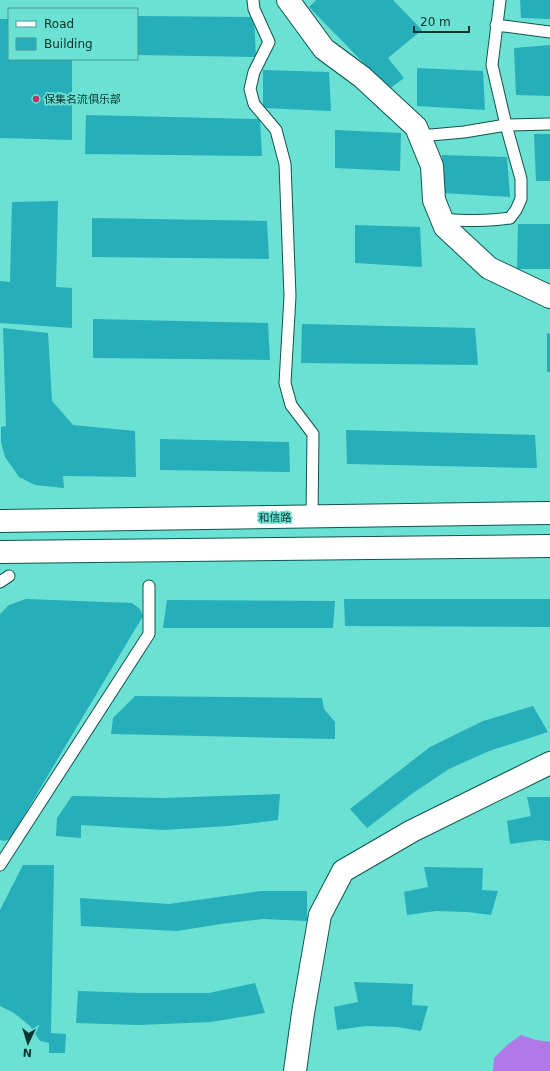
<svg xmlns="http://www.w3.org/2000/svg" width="550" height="1071" viewBox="0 0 550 1071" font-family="'DejaVu Sans','Noto Sans SC',sans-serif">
<rect width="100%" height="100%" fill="#6ae1d2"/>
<path fill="#af79e7" d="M521,1035l15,5 14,2v29h-57l1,-13 13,-13z"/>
<path fill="#27aebb" d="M316,0h77l29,30 -34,28 16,20 -15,11 -80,-82z
M520,0h30v19l-29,-1z
M137,16l117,1 2,40 -119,-2z
M0,19h9v40h63v81l-72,-2z
M550,45v51l-34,-1 -2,-47z
M417,68l66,3 2,39 -68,-4z
M263,70l66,2 2,39 -68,-3z
M86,115l174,4 2,37 -177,-2z
M335,130l66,3 -1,38 -65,-3z
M534,134h16v47h-14z
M442,155l65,2 3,40 -68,-4z
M58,201l-2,86 16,1v40l-72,-5v-42l10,1 2,-80z
M92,218l175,3 2,38 -177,-2z
M518,224h32v45h-33z
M355,225l65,2 2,40 -67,-4z
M93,319l175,4 2,37 -177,-2z
M302,324l173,4 3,37 -177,-2z
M3,328l45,5 4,68 21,24 62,6 1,46 -73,-1 1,12 -29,-3 -16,-8 -14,-20 -4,-15v-15l5,-1z
M547,333l3,1v38h-3z
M346,430l189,5 2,33 -190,-4z
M160,439l129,3 1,30 -130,-2z
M26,599l106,4 8,6 3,7 -133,223 -6,2 -4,-1v-226l9,-9z
M344,599h206v28l-205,-1z
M167,600l168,1 -2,27h-170z
M135,696l187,2 2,11 11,13v17l-224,-5 2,-16z
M533,706l15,26 -59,19 -40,18 -36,24 -46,35 -17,-19 80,-62 53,-26z
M280,794l-2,26 -50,6 -65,4 -82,-5v13l-25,-2 1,-18 15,-22 92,2z
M527,797h23v44l-11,-1 -29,4 -3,-23 24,-5z
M23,865h31l-3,168 15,1 -1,19h-16v-10l-9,-2 -10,-15 -16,-13 -14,-7v-96z
M424,867l59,1 -1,22 16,1 -7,24 -24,-3 -31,-1 -29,4 -3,-23 24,-5z
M261,891h46v30l-44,-2 -42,5 -44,7 -96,-5 -1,-28 89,6z
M354,982l59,2 -1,21 16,1 -7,25 -24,-4 -31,-1 -29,4 -3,-23 24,-5z
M255,983l10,30 -54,9 -73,3 -62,-2 2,-32 61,2h70z"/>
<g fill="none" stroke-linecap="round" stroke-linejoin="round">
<g stroke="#10554e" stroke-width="13">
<path id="service" d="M253,0l1,9 15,33 -15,30 -4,17 4,15 22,26 9,34 5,132 -5,87 6,22 22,29 -1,83
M496,25l54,7
M420,136l44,-4 42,-7 44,-1
M441,219c24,2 46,3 69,-1l6,-8 5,-11v-20l-15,-54 -14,-60 8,-65
M0,582l9,-6
M0,865l149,-231v-48"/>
</g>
<g stroke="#10554e" stroke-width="24">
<path id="minor" d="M288,0l36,49 38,28 54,50 16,39 2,34 11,27 44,41 61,29
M295,1071l8,-58 17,-98 23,-44 69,-40 138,-68"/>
</g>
<g stroke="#10554e" stroke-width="24">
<path id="tertiary" d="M0,521l550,-8
M0,552l550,-6"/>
</g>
<use href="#service" stroke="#fff" stroke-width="11"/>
<use href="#minor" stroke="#fff" stroke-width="22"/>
<use href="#tertiary" stroke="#fff" stroke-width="22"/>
</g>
<circle fill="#c13364" stroke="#6ae1d2" stroke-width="1.5" cx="36" cy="99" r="4"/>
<g text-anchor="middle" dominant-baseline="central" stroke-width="3.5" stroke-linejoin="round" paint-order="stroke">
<g font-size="11" fill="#0a322e" stroke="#6ae1d2" text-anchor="start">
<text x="44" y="99">保集名流俱乐部</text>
</g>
<g font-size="11" fill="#0a322e" stroke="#6ae1d2">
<text transform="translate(275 518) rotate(-1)">和信路</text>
</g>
</g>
<rect x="8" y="8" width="130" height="52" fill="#6ae1d2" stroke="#449b90"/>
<rect x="16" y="21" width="20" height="6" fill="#ffffff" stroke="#449b90"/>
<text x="44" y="28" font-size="12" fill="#0a322e">Road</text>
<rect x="16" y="38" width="20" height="12" fill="#27aebb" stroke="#449b90"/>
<text x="44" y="48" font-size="12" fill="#0a322e">Building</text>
<g transform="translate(28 1043) rotate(184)" stroke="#6ae1d2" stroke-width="3" paint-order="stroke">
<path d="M0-3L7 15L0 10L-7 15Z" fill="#0a322e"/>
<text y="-6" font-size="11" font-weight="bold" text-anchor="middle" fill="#0a322e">N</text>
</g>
<path d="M414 26v6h55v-6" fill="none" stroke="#0a322e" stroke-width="2"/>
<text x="420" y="26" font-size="12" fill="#0a322e" stroke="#6ae1d2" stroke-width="3" paint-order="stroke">20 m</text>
</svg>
